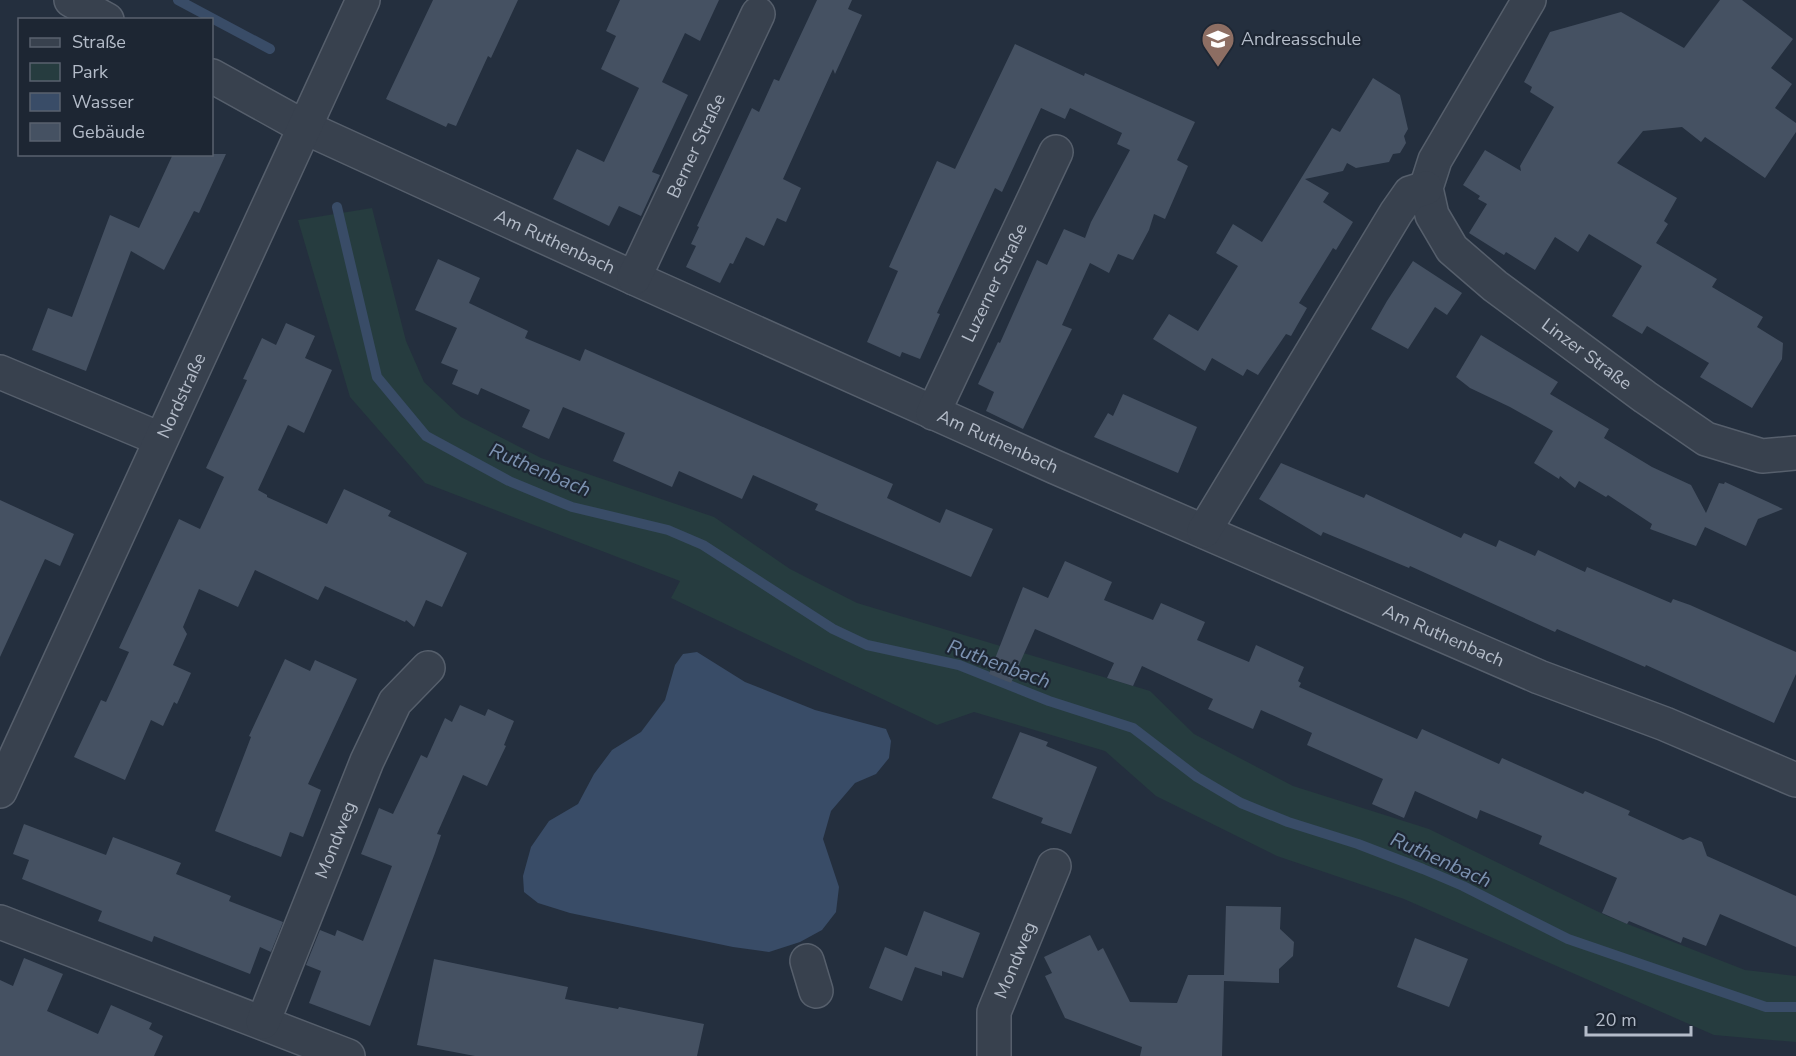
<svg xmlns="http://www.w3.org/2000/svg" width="1796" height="1056" viewBox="0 0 1796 1056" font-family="'Nunito Sans',sans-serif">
<rect width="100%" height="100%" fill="#242f3e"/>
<path fill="#263c3f" d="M372,208l34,133 18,41 37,35 80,41 173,59 76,52 67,34 293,88 44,43 99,52 136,43 178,87 138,54 51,6v66l-82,-7 -310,-136 -127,-43 -121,-60 -51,-45 -131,-39 -37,13 -266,-127 9,-17 -255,-98 -75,-86 -52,-177z"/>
<path fill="#394c67" d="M697,652l48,30 70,28 71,19 5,12 -2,17 -13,16 -21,9 -24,28 -8,28 16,48 -3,25 -14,18 -22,12 -31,10 -36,-5 -163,-34 -32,-10 -14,-11 -1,-16 8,-29 18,-26 29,-17 16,-30 18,-24 29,-18 24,-32 10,-35 8,-11z"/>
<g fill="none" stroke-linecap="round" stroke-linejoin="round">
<path stroke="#394c67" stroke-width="10" d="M178,0l92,49
M337,207l40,170 49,59 83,45 63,26 96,23 35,15 130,84 34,16 92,20 90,36 84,27 64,49 44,26 47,19 70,22 65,25 40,17 105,53 198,68h30"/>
</g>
<path fill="#455162" d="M433,0h85l-27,58 -3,-2 -32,70 -8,-3 -2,4 -60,-28z
M620,0h99l-19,41 -15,-8 -23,49 26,13 -36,77 8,3 -19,41 -22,-10 -10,20 -56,-27 24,-50 27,13 35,-74 -38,-19 15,-33 -10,-5z
M817,0h35l-4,9 14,6 -27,59 -2,-5 -50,110 18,9 -15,34 -9,-4 -13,28 -18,-9 -13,27 -3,-1 -10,20 -34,-16 10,-21 -5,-2 8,-17 -2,-1 55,-118 7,4 15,-33 5,2z
M1720,0h22l51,39 -22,29 21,16 -17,24 21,15v9l-31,46 -60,-41 -4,5 -19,-15 -39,4 -26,32 60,35 -13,23 4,3 -12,19 61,36 -5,8 51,30 -6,10 26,16 -1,16 -30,49 -52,-31 9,-14 -62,-37 -5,8 -30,-18 30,-50 -53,-32 -11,18 -23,-15 -20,33 -29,-18 -2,3 -35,-22 18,-29 -9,-5 2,-3 -17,-11 22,-35 36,21 -1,-5 34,-59 -24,-15 2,-5 -8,-5 26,-50 71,-20 63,36z
M1015,44l69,32 1,-3 110,49 -18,38 11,6 -23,53 -11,-5 -5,16 -16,30 -15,-6 -9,19 -19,-10 -28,62 10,4 -49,100 -37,-18 8,-19 -16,-8 20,-42 2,1 37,-83 10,5 17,-36 21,9 6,-16 39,-72 -13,-6 5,-11 -52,-25 -5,11 -24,-11 -39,84 -7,-4 -58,125 3,1 -20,45 -18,-7 -2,5 -33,-15 31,-71 -9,-4 48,-106 18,8z
M1373,78l27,17 8,34 -4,7 2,7 -6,10 -7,1 -4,8 -33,6 -9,-5 -4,8 -38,8 24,14 -6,9 30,20 -17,28 -3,-2 -34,55 8,5 -16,28 -5,-2 -28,41 -11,-6 -4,7 -31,-18 -7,13 -52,-32 16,-25 29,17 40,-65 -22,-13 17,-29 29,18 70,-114 8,4z
M173,154h53l-27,59 -5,-2 -30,59 -33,-19 -45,120 -54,-21 16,-42 24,9 38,-102 29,13z
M438,259l42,19 -11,25 59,28 -3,7 55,23 5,-12 308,135 -6,14 53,25 6,-14 47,20 -22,48 -156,-67 3,-6 -65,-29 -11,24 -63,-28 -7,16 -59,-26 12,-28 -62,-26 -14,32 -27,-12 8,-17 -49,-22 -3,7 -26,-11 6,-14 -17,-7 16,-35 -42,-18z
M1413,261l49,32 -15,22 -12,-8 -27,42 -37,-20 16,-28z
M286,323l29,13 -10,22 27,12 -28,63 -16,-8 -30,65 9,5v2l60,27 17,-35 47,22 -3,5 79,37 -25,54 -16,-7 -12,27 -8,-7 -1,2 -80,-36 -7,14 -63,-30 -17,37 -39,-18 -16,38 4,7 -14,31 18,8 -14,31 -3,-2 -11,24 -12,-6 -26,60 -51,-23 27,-57 5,2 23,-50 -10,-4 60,-129 21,10 24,-52 -18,-9 41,-88 -4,-1 19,-41 14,7z
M1481,335l77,47 -8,12 59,35 -5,9 48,29 39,18 15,28 13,-30 5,1 1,-2 58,27 -25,10 -12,27 -41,-19 -9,19 -46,-17 2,-5 -44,-29 -2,2 -27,-16 -4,7 -15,-12 -1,3 -25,-16 19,-32 -43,-24 -40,-19 -14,-11z
M1123,394l74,33 -19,46 -84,-36 14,-24 5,3z
M1281,463l83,35 2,-4 95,44 3,-5 32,14 3,-7 36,16 3,-6 47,22 2,-5 84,36 2,-4 17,6 106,47v22l-22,49 -128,-58 -1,2 -88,-38 -2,3 -145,-66 -1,2 -86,-36 -2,4 -62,-37z
M0,500l74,34 -14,32 -15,-7 -45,98z
M1065,561l47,21 -8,18 49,20 8,-17 44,19 -8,18 52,22 7,-17 48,22 -6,14 3,2 -2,4 118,52 5,-10 77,35 3,-6 81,36 2,-3 45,20 -2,4 55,25 7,-3 12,5 5,14 89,40v51l-76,-33 -14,32 -23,-9 -2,6 -52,-22 -2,3 -25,-11 15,-35 -78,-34 3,-8 -62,-26 -3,9 -62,-28 -11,27 -32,-14 11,-25 -76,-34 5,-12 -51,-23 -8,19 -45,-20 5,-10 -71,-33 -9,20 -26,-8 7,-15 -79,-34 -24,54 -22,-9 34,-87 25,11z
M285,659l25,12 5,-11 42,19 -49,105 13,6 -18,47 -13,-5 -9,25 -66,-26 36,-94 -2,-1z
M460,705l25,11 3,-7 26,12 -10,24 2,1 -19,40 -24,-11 -26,59 4,1 -6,18 -65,173 -61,-23 12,-32 -15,-6 14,-35 15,6 2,-6 26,11 29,-75 -31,-12 18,-46 14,6 28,-59 6,3 18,-40 7,4z
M1020,732l28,10 -2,4 51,21 -26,67 -30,-11 2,-5 -51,-20z
M24,824l82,31 7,-18 68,26 -5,11 55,22 -2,5 54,21 -12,30 -11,-5 -10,27 -96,-38 -2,6 -54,-21 4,-10 -80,-32 7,-19 -16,-6z
M1226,906l55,1 -1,22 14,13 -1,14 -14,13v14l-55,-2 -2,75h-82l2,-9 -77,-29 -20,-42 7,-3 -8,-16 46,-22 8,16 5,-3 27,54 47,1 11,-28h36z
M924,911l56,22 -17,45 -21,-7v5l-27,-9 -13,34 -33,-13 16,-41 22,9z
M1415,938l53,21 -19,48 -52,-20z
M24,958l39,16 -16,37 51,23 13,-29 41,18 -3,6 14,7 -9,20h-154v-76l13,6z
M434,959l134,28 -3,12 53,10 1,-2 85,17 -7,32h-222l-58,-11z"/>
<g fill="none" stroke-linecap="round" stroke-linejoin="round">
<g stroke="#565f6c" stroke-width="36">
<g id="minor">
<path d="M71,0l36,20"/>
<path id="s1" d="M1529,0l-94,160 -9,28 6,27 20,34 43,37 150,111 61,42 56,17 34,-3"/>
<path id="s2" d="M212,76l92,51 330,151 421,189 484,210 126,47 131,56"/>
<path id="s3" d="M634,278l124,-264"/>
<path d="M0,372l160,67"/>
<path id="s4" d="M933,413l123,-261"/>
<path d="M1204,531l192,-318 14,-20 16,-5"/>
<path id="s5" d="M0,791l363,-791"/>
<path d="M0,922l348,134"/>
<path d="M807,961l9,30"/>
<path id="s6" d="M263,1022l104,-261 28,-59 33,-34"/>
<path id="s7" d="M994,1056v-44l60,-146"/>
</g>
</g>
<use href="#minor" stroke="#38414e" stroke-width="33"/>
</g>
<defs>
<g id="school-pin" transform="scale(1.725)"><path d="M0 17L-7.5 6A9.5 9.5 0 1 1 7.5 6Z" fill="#8d6e63" stroke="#1d2633"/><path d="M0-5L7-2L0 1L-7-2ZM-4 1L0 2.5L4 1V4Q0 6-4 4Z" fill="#fff"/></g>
</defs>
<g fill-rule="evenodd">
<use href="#school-pin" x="1218" y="39"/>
</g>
<g text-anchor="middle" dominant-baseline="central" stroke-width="4.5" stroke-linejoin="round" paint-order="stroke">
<g font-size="18" fill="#b4bcc9" stroke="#1d2633" text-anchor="start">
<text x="1241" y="39">Andreasschule</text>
</g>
<g font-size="18" fill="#b4bcc9" stroke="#1d2633">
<text stroke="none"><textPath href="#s3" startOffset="146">Berner Straße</textPath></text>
<text stroke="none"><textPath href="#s2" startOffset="381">Am Ruthenbach</textPath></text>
<text stroke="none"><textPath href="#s4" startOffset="144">Luzerner Straße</textPath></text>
<text stroke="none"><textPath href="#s1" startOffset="453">Linzer Straße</textPath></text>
<text stroke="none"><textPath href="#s5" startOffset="435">Nordstraße</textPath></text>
<text stroke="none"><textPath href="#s2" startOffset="867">Am Ruthenbach</textPath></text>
<text stroke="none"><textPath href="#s2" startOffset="1353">Am Ruthenbach</textPath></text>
<text stroke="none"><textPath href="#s6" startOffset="196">Mondweg</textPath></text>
<text stroke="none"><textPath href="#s7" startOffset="100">Mondweg</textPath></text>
</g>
<g font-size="20" font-style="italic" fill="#7c92b1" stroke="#1d2633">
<text transform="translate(540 470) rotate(23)">Ruthenbach</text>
<text transform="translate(999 664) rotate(20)">Ruthenbach</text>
<text transform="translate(1441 860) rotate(24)">Ruthenbach</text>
</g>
</g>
<rect x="18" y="18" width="195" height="138" fill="#1d2633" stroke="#59626f" stroke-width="1.5"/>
<rect x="30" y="38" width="30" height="9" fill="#38414e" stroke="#59626f" stroke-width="1.5"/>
<text x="72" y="48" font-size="18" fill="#b4bcc9">Straße</text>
<rect x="30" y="63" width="30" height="18" fill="#263c3f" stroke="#59626f" stroke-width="1.5"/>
<text x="72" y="78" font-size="18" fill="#b4bcc9">Park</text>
<rect x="30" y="93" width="30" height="18" fill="#394c67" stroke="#59626f" stroke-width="1.5"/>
<text x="72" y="108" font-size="18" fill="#b4bcc9">Wasser</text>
<rect x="30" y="123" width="30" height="18" fill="#455162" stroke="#59626f" stroke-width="1.5"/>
<text x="72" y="138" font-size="18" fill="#b4bcc9">Gebäude</text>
<path d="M1586 1026v9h105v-9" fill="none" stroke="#b4bcc9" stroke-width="3"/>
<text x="1595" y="1026" font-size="18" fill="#b4bcc9" stroke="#1d2633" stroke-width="4.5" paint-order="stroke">20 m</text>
</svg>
